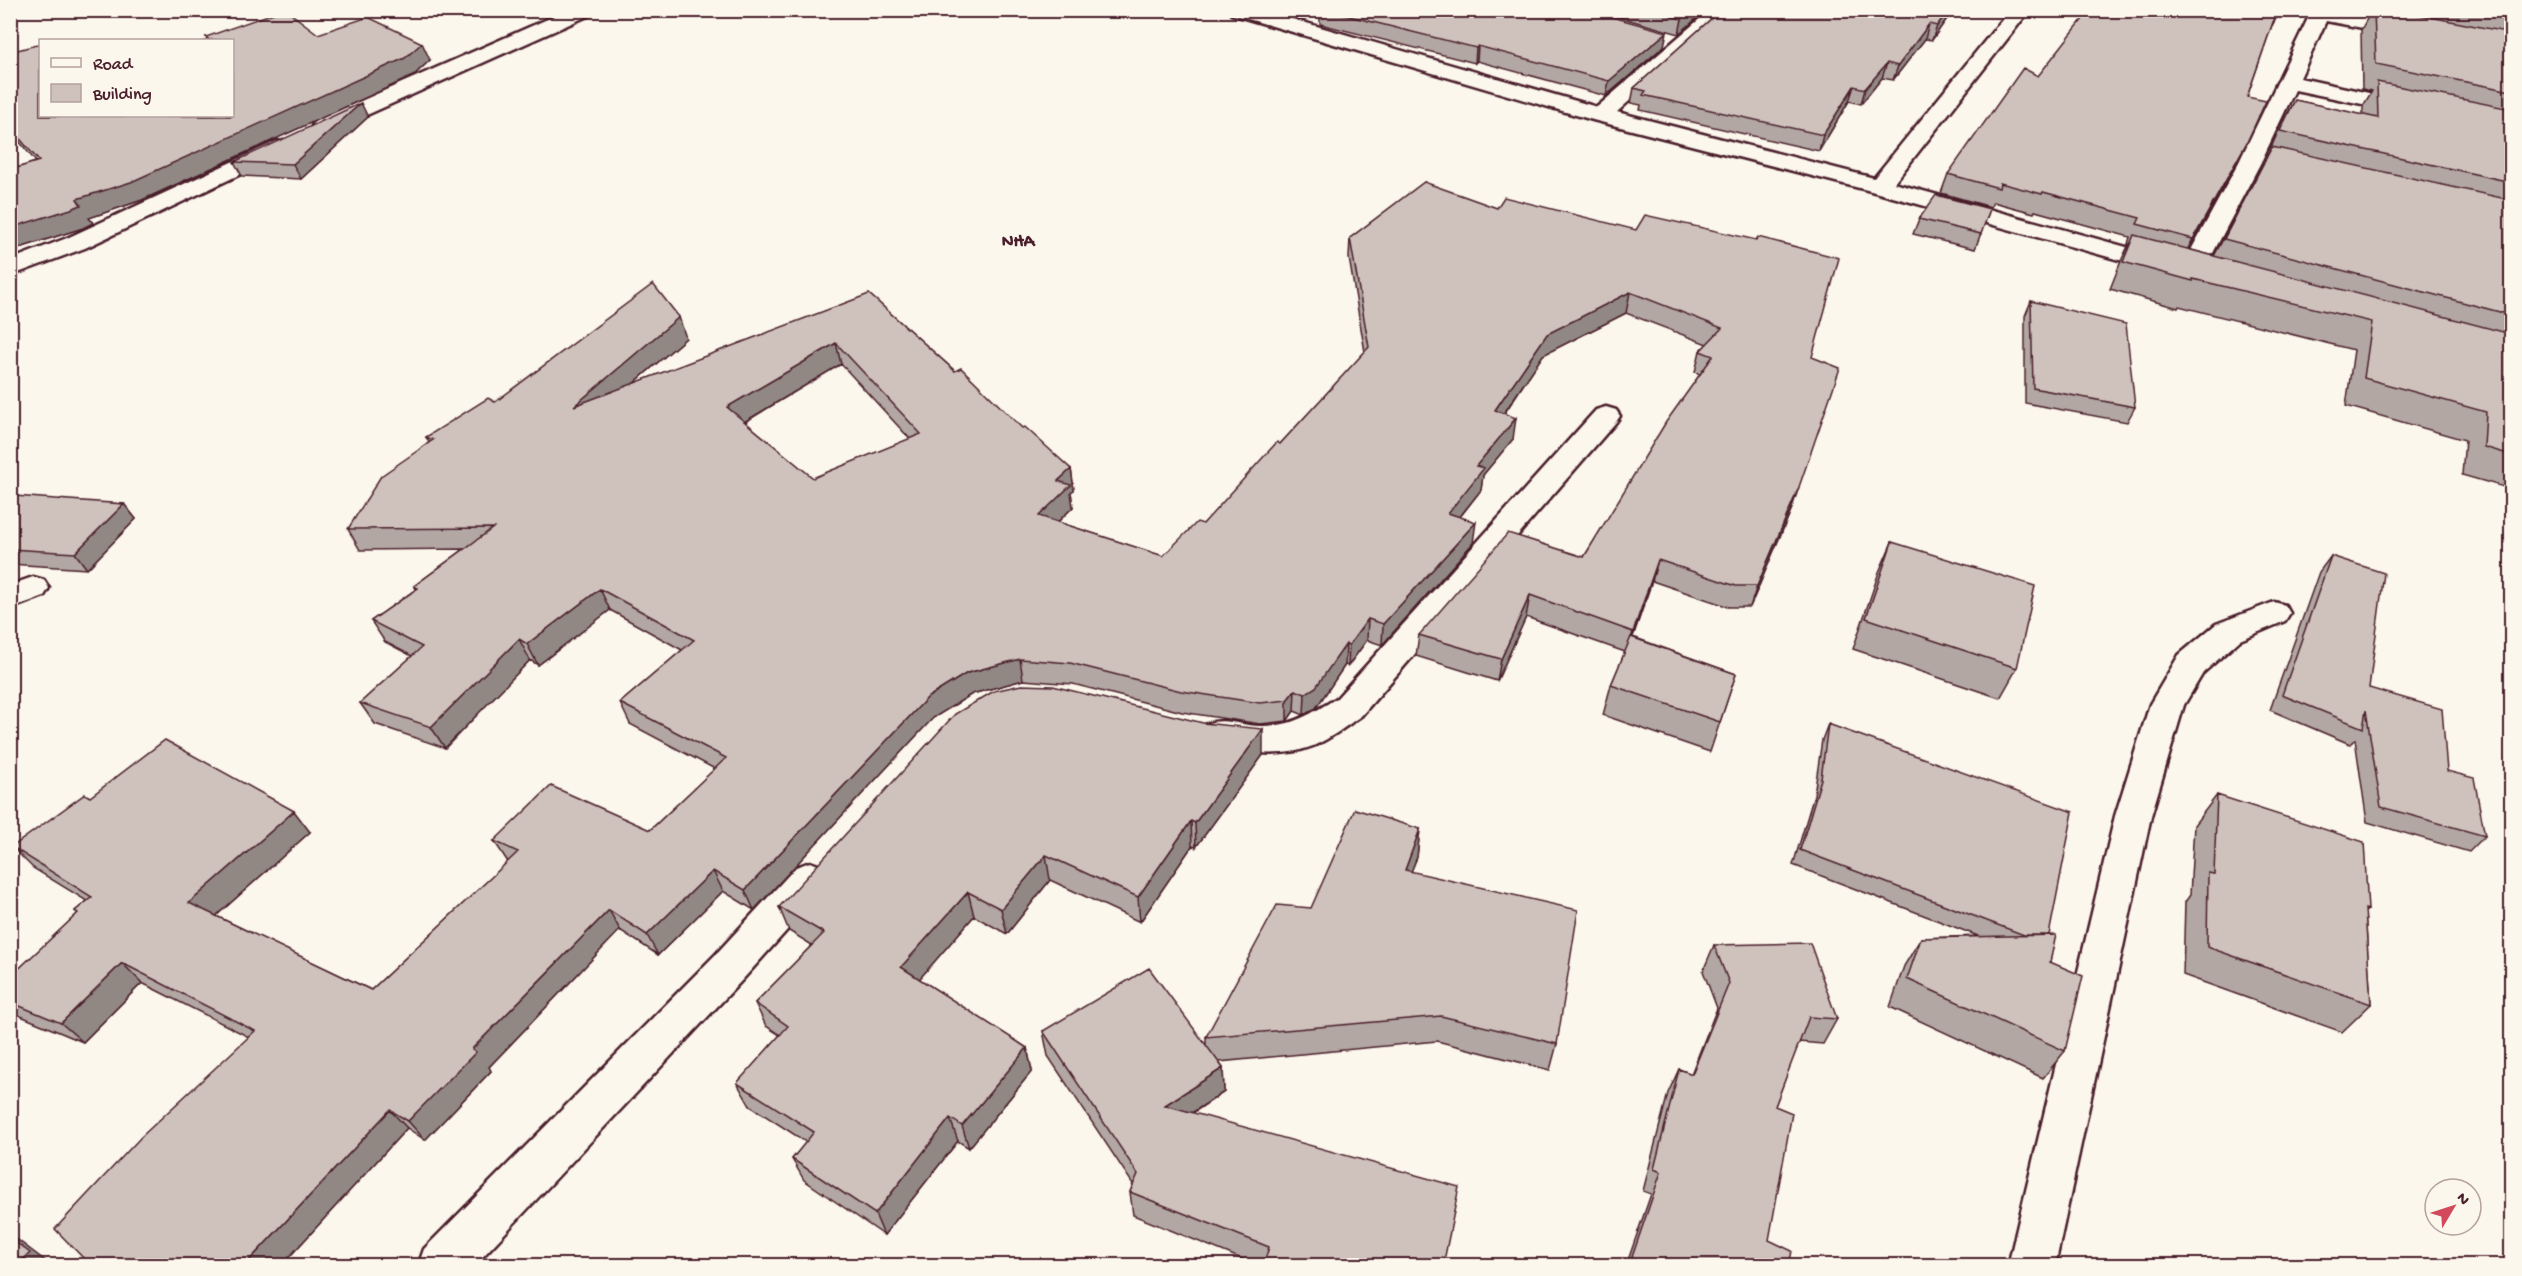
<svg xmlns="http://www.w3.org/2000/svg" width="2522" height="1276" viewBox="0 0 2522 1276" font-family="'Gochi Hand',sans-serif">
<rect width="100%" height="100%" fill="#fbf7ec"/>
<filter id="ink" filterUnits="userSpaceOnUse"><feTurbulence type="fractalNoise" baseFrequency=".0167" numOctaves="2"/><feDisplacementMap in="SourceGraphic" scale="12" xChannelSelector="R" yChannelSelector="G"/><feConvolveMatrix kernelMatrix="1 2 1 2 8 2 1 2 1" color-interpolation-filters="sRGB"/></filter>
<g filter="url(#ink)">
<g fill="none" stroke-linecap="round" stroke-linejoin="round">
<g stroke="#4a1f2b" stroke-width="5">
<path id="street" d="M568,10h26l-2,4 -261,117 -8,2 -8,-2 -3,-5 3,-5z
M1229,10h32l336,97 113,-97h21l-114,102 257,66 136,-168h20l-136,173 283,78 3,5 -3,5 -9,2 -9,-2 -288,-80 -278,-71 -362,-106z
M2312,10h20l78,15 7,2 3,4 -3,4 -7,2 -84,-16 -26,57 110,24 8,1 3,5 -3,5 -8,1 -115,-24 -34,72 -58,110 -3,5 -9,2 -9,-2 -3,-5 60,-110z
M277,141l8,2 3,5 -3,5 -200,95 -75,28v-16l57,-22z
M1606,407l10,3 4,6 -4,6 -255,294c-15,10 -31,23 -48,30 -33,13 -75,7 -107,-4l-6,-9 6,-9c19,-7 35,2 54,2 33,1 50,-12 77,-28l259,-288z
M33,577l11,3 5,8 -5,8 -34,13v-24z
M2274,602l11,3 5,8 -5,8 -45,19 -37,33 -19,32 -33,111 -96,450h-47l107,-450 35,-112 29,-49 37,-31z
M810,862l14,5 5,11 -5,11 -80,89 -270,288h-56l6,-17 292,-295 80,-87z"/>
</g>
<use href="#street" fill="#fbf7ec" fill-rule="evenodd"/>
</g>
<path fill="#b2a7a2" stroke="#4a1f2b" stroke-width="1.5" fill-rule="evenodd" d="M1296,10h290l78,36 -58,50 -129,-35 -2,2 -155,-39v-7z
M1594,10h112l-27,24z
M1721,10h232l-21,30 -7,-1 -32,41 -11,-2 -21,26 -12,-3 -30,50 -179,-41 1,-5 -10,-2 3,-15z
M2361,10h150v479l-49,-14 3,-35 -119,-34 8,-56 -175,-44 -1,2 -68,-19 11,-28 8,-17h-1l2,-7 -95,-26 -1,2 -41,-11 -2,5 -50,-14 7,-19 90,-98 233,-48 -24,69v45l-59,107 26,7 53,-99 14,-32 14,-25 68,15v-9l9,-15 -10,-2 -1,-59 8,-15 -8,-2z
M318,34l112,26 -17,16 -271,124 -53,18 4,5 -10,5 -73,23v-81l26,-8 -26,-32v-78l30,64 167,-76 -1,-3z
M368,117l-67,62 -59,-3 -8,-14z
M1424,182l388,175 -20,151 -42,99h-21l-77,-26 -19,56 103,37 -26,78 -107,-37 8,-30 14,-33 -99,-35 -29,64 -81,-25 3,-21 165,-78 116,-183 -5,-2 5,-21 7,-7 -81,-31 -83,42 -39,59 9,25 -30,36 -2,15 -21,27 13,26 -91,102 -15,-5 -19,26 -3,-1 -29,43 -12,7 -10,-4 -7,10 -27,3 -78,-12 -109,-28 -50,-4 -51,14 -39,24 -179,192 -31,-19 -65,64 -38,-25 -131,137 2,4 -66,69 -18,-12 -126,138h-190l158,-229 -107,-54 -59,59 -67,-28 -6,-4v-33l68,-63 -3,-3 12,-10 -54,-33 -21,-21 78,-50 220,35 -94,84 155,74 137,-128 -14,-21 156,-11 65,-61 -85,-45 -10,-21 62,-53 -72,-40 -72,55 -8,-5 -85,88 -70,-24 -15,-21 52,-47 -27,-14 -14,-21 45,-32 -2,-3 50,-37 -104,1 -12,-21 81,-87 -3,-5 69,-35 191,-64 -53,46 236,-90 86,77 67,57 49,41 3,21 -3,2 2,15 -15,15 105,34 40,-32 77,-80 85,-92 -16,-94 1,-20zM841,364l69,75 -97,39 -68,-56z
M1990,209l-15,40 -62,-15 6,-15z
M2031,301l104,106 -8,15 -102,-19v-87z
M10,499l114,5 12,15 -49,50 -77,-5z
M1892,542l125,126 -17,30 -147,-49 26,-77z
M2331,556l38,132 78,83 38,65 -16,16 -102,-30 -12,-83 -5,5 -80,-34 49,-138z
M1828,724l221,211 1,27 15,89 -22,27 -153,-71 14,-41 17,-28 57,-2 -185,-71 21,-70 8,-55z
M1263,755l-67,92 -4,-1 -52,76 -90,-42 -43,54 -33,-18 -55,63 108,69 5,23 -63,77 -11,-7 -74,94 -80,-55 -12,-21 14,-17 -56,-36 -13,-23 43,-48 -14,-9 -11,-23 57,-58 -23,-14 -10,-24z
M2217,795l151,115 -3,2 6,92 -29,28 -159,-57 2,-73 5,-7 4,-70z
M1420,829l-3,28 -6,14 146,173 -7,26 -113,-29 -218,21 4,6 1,24 -31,21 250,153h-184l-126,-51 -3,-23 3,-8 -85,-128 -5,-25 163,14v-8l105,-129z
M1714,945l123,74 -14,25 -24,-2 -24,64 -6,134 20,26h-163l25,-72 -8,-3 25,-98 11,-24 12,5 26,-66 -14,-37z"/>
<path fill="#918884" stroke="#4a1f2b" stroke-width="1.5" d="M1693,10h13l-27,24 3,-15z
M1948,10h5l-21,30 5,-14z
M2280,10h1l-17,30 9,-18z
M1929,24l-4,15 -32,41 5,-14z
M1667,32l-3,14 -58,50 3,-15z
M422,43l8,17 -17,16 -271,124 -53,18 4,5 -10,5 -73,23v-23z
M1478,46l-1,15 -2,2 1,-15z
M1887,63l-5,15 -21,26 4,-15z
M1854,86l-5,15 -30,50 4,-16z
M361,103l7,14 -67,62 -8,-15z
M2247,142l-10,19 -54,97 10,-19z
M1630,292l-4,21 -83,42 -51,76 3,-21 52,-76z
M679,317l7,21 -103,89 -9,-21z
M836,343l5,21 -107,64 -7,-21z
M1516,418l-3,21 -30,36 -2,15 -35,44 2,-21 28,-47z
M1071,469l3,21 -3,2 2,15 -31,30 -3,-21 19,-35z
M1799,487l-7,21 -42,99 7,-21z
M124,504l12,15 -49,50 -12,-16z
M1476,522l-3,21 -91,102 1,-21z
M1658,560l-6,21 -25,72 6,-21z
M600,589l10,21 -72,55 -11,-21z
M1530,595l-4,22 -29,64 4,-22z
M1368,619l-1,21 -19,26 1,-21z
M519,639l11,21 -85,88 -14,-21z
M1346,644l-1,21 -29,43 -12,7 1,-21z
M1020,659l3,21 -51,14 -39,24 -179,192 -9,-20 183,-193 39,-24z
M1295,690l-1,21 -7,10v-21z
M1263,729v26l-67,92 -1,-24z
M294,811l16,21 -102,91 -19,-20z
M1191,821l1,25 -52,76 -2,-25z
M1420,829l-3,28 -16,40 4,-27z
M1046,855l4,25 -43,54 -6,-25z
M713,871l10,20 -65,64 -11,-20z
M968,892l6,24 -65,75 -8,-24z
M609,910l11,20 -131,137 2,4 -66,69 -17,-19 64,-72z
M122,963l20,20 -59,59 -22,-19z
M1027,1048l5,23 -63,77 -7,-22z
M1223,1068l1,24 -57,37 -2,-24z
M390,1110l17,18 -126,138h-37z
M950,1118l8,23 -74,94 -9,-21z
M10,1234l42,32h-36l-6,-28z"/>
<path fill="#cfc2bc" stroke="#4a1f2b" stroke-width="1.5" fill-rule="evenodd" d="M282,10h4l32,24 50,-17 54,26 -17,15 -274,124 -54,17 4,6 -10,4 -61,19v-58l29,-9 -29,-34v-75l30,-8v72h192v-76h-24h1l-3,-3z
M1325,10h261l81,22 -58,49 -131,-35 -2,2z
M1650,10h43l-11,9z
M1721,10h227l-11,16 -8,-2 -31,42 -11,-3 -22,26 -11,-3 -31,49 -180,-40 3,-4 -12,-3z
M2090,10h190l-7,12 -26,75 19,4 -19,41 -54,97 -56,-15 3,-6 -97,-26 -1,2 -42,-11 -1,5 -51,-14 75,-106 15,8z
M2374,10h21l116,23v58l-135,-27z
M2474,10h37v8z
M2377,82l134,27v73l-231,-51 15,-31 83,18z
M361,103l-68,61 -59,-2z
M2272,147l239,53v115l-287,-76z
M1424,182l73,26 7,-11 132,33 9,-15 111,25 2,-3 81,21 -27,99 28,11 -41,119 -42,99h-21l-78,-26 -25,72 -103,-37 -29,64 -82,-24 89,-102 76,24 82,-135 47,-66 -13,-5 22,-23 -92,-36 -83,42 -52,76 21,8 -40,48 8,2 -36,45 28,9 -93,102 -15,-5 -19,26 -3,-1 -30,43 -11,7 -10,-4 -8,10 -27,3 -79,-12 -111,-28 -50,-4 -53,14 -39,24 -183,193 -32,-19 -66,64 -38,-25 -137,139 4,3 -68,69 -18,-11 -146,156h-136l-6,-4 -3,4h-8l-36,-37 86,-92 114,-106 -133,-68 -61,60 -51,-21v-25l68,-64 -3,-2 17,-14 -80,-50 73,-53 5,3 75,-57 129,71 -105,92 182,87 147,-138 -24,-11 57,-55 99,44 76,-72 -106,-55 74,-63 -94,-51 -73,55 -8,-5 -88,88 -71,-24 62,-56 -51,-26 47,-33 -4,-2 79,-58 -145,1 33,-53 52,-36 -7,-3 62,-39 7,4 158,-118 26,33 -105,89 295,-112 86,77 6,-3 61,60 3,-1 46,42 -13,12 13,4 -32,31 124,40 34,-34 6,2 74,-82 3,2 89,-97 -19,-109zM836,343l85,91 -108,44 -86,-71z
M1936,195l54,14 -9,25 -62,-15z
M2134,235l377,99v121l-27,-8 2,-35 -122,-34 8,-56 -179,-43v2l-70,-19z
M2031,301l95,23 9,83 -102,-19z
M14,496l110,8 -49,49 -65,-4v-50z
M1892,542l143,44 -18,82 -151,-50z
M2331,556l53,17 -15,115 73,21 5,62 27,7 11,58 -104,-29 -15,-97 -3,18 -81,-33z
M1631,637l105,37 -16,48 -109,-37z
M1021,685l32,1 150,37 60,6 -68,94 -4,-2 -53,76 -92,-42 -45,54 -33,-17 -67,75 126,81 -65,78 -12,-8 -75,96 -83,-55 22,-27 -77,-49 51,-57 -33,-23 69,-70 -45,-26 176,-193 39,-23z
M1828,724l245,88 -24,123h-25l-224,-85 21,-71z
M2217,795l147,47 4,68 -3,-1 6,95 -164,-57 1,-74 6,1z
M1355,809l65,20 -15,41 173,40 -21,134 -116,-28 -235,21 71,-132 34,3z
M2056,935l-6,27 33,14 -18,75 -158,-72 14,-41z
M1810,943l27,76 -28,-2 -34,89 17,7 -23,127 23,11 -3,15h-160l32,-94 -7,-3 25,-100 13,5 37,-91 -15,-38z
M1149,968l74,100 -58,37 294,82 -16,79h-180l6,-19 -139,-55 8,-18 -95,-143z
M10,1238l20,15 -14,13h-6z"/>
</g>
<g text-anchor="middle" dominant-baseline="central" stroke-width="6" stroke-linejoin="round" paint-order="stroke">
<g font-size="18" font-weight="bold" fill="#4a1f2b" stroke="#fbf7ec">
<text x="1018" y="242">NHA</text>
</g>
</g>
<rect width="2522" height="1276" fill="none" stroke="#fbf7ec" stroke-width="36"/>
<rect x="18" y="18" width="2486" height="1240" fill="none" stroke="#4a1f2b" stroke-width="2" filter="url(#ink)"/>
<rect x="39" y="39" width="195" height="78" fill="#fbf7ec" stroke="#b4a19f" stroke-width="1.5"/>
<rect x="51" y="58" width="30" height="9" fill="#fbf7ec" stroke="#b4a19f" stroke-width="1.5"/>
<text x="93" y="69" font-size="18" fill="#4a1f2b">Road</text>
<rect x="51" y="84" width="30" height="18" fill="#cfc2bc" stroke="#b4a19f" stroke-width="1.5"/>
<text x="93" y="99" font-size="18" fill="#4a1f2b">Building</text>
<g transform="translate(2453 1207) rotate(51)"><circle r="28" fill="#fbf7ec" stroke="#b4a19f" stroke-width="1.5"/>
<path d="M0-4.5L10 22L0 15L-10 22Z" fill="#d1495b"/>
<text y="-9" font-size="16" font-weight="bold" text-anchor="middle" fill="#4a1f2b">N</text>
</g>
</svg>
